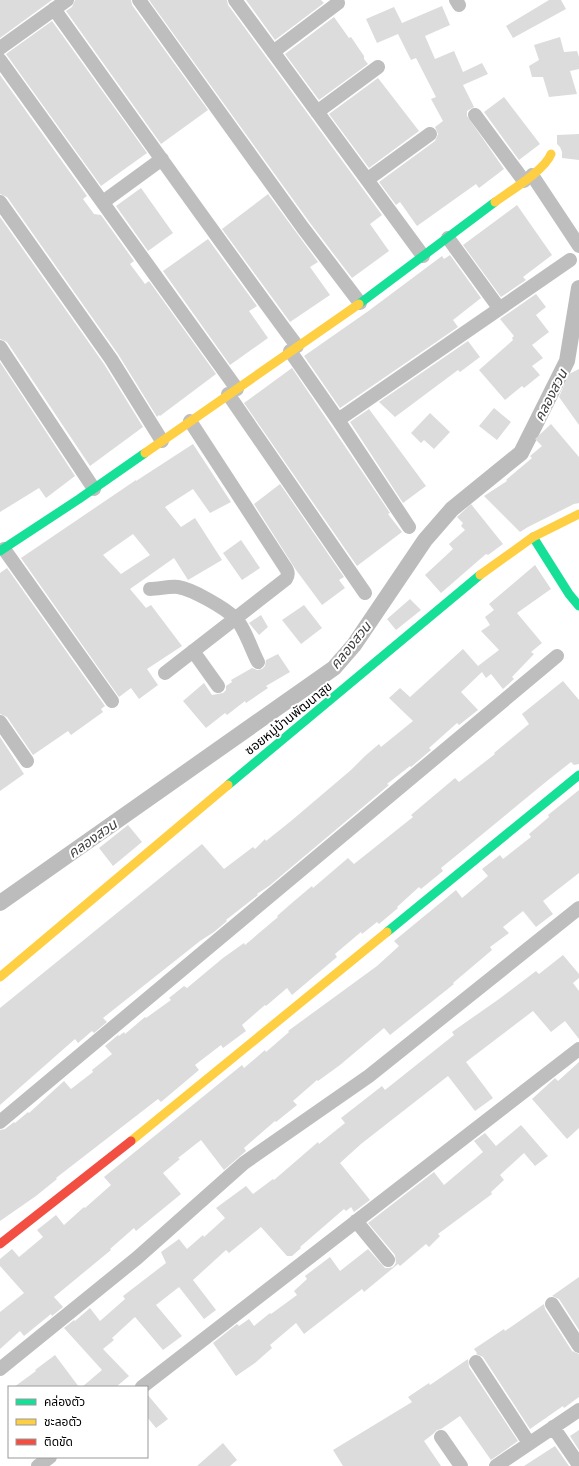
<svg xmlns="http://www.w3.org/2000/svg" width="579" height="1466" viewBox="0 0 579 1466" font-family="'Noto Sans','Noto Sans Thai',sans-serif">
<rect width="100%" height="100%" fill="#fff"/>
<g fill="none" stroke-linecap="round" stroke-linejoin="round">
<path stroke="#bcbcbc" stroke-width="16" d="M0,903l334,-235 20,-23 71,-105 27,-31 69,-56 46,-92 12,-73"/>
</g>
<path fill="#dcdcdc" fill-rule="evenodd" d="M0,0h52l-52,38z
M75,0h56l1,5 76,105 -47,34 -95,-133 6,-4z
M149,0h78l1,5 154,210 -12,9 19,27 -37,27 -42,-55z
M246,0h75l3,3 -49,37z
M549,0h12l5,9 -53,29 -7,-12z
M442,6l8,19 -25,11 10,23 19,-8 9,21 19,-9 6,11 -25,11 11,22 -7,4v5l37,53 -25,19 -3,-4 -59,42 -17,-24 -4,3 -17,-23 56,-41 3,-7 -3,-7 8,-6 -12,-22 5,-2 -20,-39 -5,2 -13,-26 -21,9 -11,-24 28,-12 8,16z
M334,17l15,21 2,-1 13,19v3l4,5 -49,36 -34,-46z
M52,21l95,132 -46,33 -95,-132z
M560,37l4,15 13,-1 2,6v12l-9,2 7,23 -28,3 -6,-20h-11l-3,-11 10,-6 -5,-15z
M0,75l87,121 -4,3 11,15 7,1 33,46 -4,3 15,20 4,-3 67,93 -56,42 -1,-1 -2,2 -39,-63 -111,-157 -7,-3z
M378,78l41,53 -50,37 -40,-54z
M504,97l36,47 -21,16 -35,-48z
M579,134v26l-17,-2v-6l-2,-5 -3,-3v-9z
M141,188l32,45 -25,18 -32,-45z
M268,194l50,68 -8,5 20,28 -40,27 -68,-93z
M517,205l35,50 -29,22 3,3 -25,17 -38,-52z
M0,217l104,147 39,63 -53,39 -83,-124 -7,-3z
M208,239l49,67 -8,5 19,27 -38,27 -67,-94z
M450,255l31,43 -28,22 5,7 -118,81 -36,-52 63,-44 75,-56 2,3z
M536,294l10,13 -10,8 13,17 -17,13 11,13 -11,8 8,9 -16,13 -2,-2 -17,14 -26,-30 34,-30 -1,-2 2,-2 -14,-17z
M468,341l12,16 -20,15 -2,-2 -63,47 -16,-15z
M0,362l75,114 -29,22 -7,-10 -39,24z
M292,368l98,145 -2,1 14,18 -45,34 -113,-163z
M579,369v56l-20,-28 10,-23z
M494,408l17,14 -14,18 -18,-14z
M369,409l57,77 -23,17 -53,-81z
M430,413l20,19 -16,17 -10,-9 -3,3 -10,-10z
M551,424l28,33v46l-5,1 -46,23 -8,5 -36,-36 23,-15 -1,-1 26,-22 -2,-2 12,-10 -7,-7z
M193,444l38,58 -21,11 -17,-24 -28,18 16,20 14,-9 27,42 -34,20 -14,-22 -44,31 16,19 5,-3 31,41 -35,23 11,16 -19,14 -8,-11 -12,9 -98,-139 115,-78v1zM133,534l17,21 -29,19 -18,-19z
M280,484l64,93 -5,3 6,8 -23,17 -26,-35 -42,-66z
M471,504l32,40 -15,11 -2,-1 -45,39 -16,-18 28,-26 -4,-5 16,-14 -4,-4 2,-3 -6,-6z
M241,540l19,28 -18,12 -19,-27z
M535,565l16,24 -34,24 25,30 -11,9 3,2 -22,23 2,2 -11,10 -12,-15 -5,4 -4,-6 -21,20 17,18 -19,15 -2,-2 -28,25 2,2 -20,17 -1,-1 -23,18 2,1 -120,101 -12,8 1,1 -32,25 1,1 -13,11 -14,9 -97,77 4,4 -13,11 -2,-2 -14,12 -3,-4 -75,66v-97l202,-164 22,25 29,-22 2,2 10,-10 1,2 25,-20 60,-51 14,-14 14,-12 2,3 32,-26 -24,-23 11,-10 10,9 53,-48 15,17 21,-16 -18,-19 9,-6 -5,-8 9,-7 -5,-6z
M7,568l98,138 -4,3 2,3 -32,23 -3,-4 -35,24 -26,-38 -7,-3v-141z
M410,599l11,11 -25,20 -9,-11z
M304,605l18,23 -21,16 -19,-24z
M261,615l7,12 -9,8 -10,-12z
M278,654l12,18 -24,14 2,2 -22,15 -1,-2 -18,14 -2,-2 -19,15 -23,-27 21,-18 8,12 11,-2 3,-3v-4l6,-4 -1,-2 21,-12 5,2 5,-1 3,-3 1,-6z
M563,681l16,19v64l-5,1 -3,-3 -24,19 -79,65 -27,22 2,3 -22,18 -2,-2 -22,20 1,1 -19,16 -2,-2 -15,12 -1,-2 -26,22 2,3 -45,38 -5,-7 -21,18 -1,-1 -23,20 4,6 -23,17 -2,-3 -26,20 4,5 -38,32 -3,-3 -102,79 1,1 -21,17 -36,25v-91l5,-1 9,-7 1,1 13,-11 1,1 35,-32 7,8 22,-17 -1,-2 20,-16 -7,-8 13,-11 1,1 5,-4 1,2 20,-17 1,1 25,-18 -2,-2 15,-12 3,2 36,-30 21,-15 1,2 33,-28 -1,-1 16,-14 19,-16 1,2 35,-30 6,6 59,-47 -2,-2 44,-37 4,4 36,-28 -1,-1 35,-29 -7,-10z
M0,737l24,37 -24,17z
M579,790v83l-36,28 10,13 -17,13 -13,-16 -20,16 6,6 -19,14 2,3 -39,33 1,1 -64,51 -6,-7 -44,37 -22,16 -1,-1 -24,21 4,4 -21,17 -1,-1 -31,27 2,3 -22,19 -23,-30 -23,18 2,1 -17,14 18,21 -45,37 -2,-3 -24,21 1,1 -57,47 9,10 -11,9 -1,-2 -27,22 -4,-5 -20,18v-37l24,-19 -24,-27v-7l12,-10 7,8 24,-20 -6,-7 19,-15 8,10 20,-18 1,1 26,-23 -7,-8 138,-112 2,3 21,-18 1,2 23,-20 -1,-1 89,-65 22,-20 -5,-5 62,-51 6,8 26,-22 -6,-7 18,-14 3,4 28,-22 -2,-3 20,-17 -1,-2z
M128,825l14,17 -29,24 -14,-18z
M563,955l16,19v4l-6,5 6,8v48l-14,-18 -14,11 -18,-21 -67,51 27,36 -18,13 -27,-35 -87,68 -21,19 30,37 -16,12 -3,-5 -5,4 -2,-2 -44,38 1,1 -9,8h-5l-26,-29 -32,26 -3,-3 -33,30 23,30 -12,9 -25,-32 -23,18 26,31 -19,14 -28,-33 -23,21 2,2 -11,9 26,27 -13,11h-34l20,-17 -38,-42 10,-8 1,1 15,-13 10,13 25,-22 -2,-3 43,-33 -5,-11 18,-13 8,10 16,-14 1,2 21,-19 -9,-10 30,-22 7,8 20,-15 1,1 44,-38 1,2 26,-21 -4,-5 41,-32 3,4 69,-55 -2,-3 47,-33 37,-28 3,3z
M579,1062v66l-12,11 -35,-40 23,-21 3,3z
M521,1125l27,31 -13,10 -11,-13 -24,22 4,5 -13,12 1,2 -54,40 2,2 -11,11 -3,-3 -26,22 -2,-2 -34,28 -2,-3 -58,45 -8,-11 -26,22 2,3 -17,15 -19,13 -23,-33 24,-19 2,2 10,-7 5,7 16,-13 1,1 26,-19 -3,-4 13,-12 -2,-3 25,-19 10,14 28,-22 17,19h4l4,-1 3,-4 -1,-8 -27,-32 66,-51 10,13 39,-33 -9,-11 11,-8 11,13z
M579,1277v53l-20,-31 -7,-3z
M544,1304l1,5 27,42 7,3v43l-15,11 -1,-2 -33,23 -47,-72 -7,-3 1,-1 -3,-4 30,-20 1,2z
M55,1355l24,32h-65l22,-16 -1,-1z
M468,1359l1,8 49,74 -27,19 -31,-44 -19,13 -4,1 -4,4 -9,7 17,25h-98l-10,-16 79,-48 -4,-5 21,-14 1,2z
M147,1394l21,25 -12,9 -9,-11z
M579,1430v20l-9,-14z
M223,1443l14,17 -7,6h-33z
M555,1446l14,20h-45z"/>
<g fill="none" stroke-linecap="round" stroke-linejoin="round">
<path stroke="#bebebe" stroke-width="14" d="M139,0l164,228 57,75
M235,0l188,256
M456,0l3,5
M54,9c81,113 161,226 243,337
M0,48l67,-48
M273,52l65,-49
M0,60l237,329
M317,112l61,-45
M475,115l49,66
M532,175l47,71
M368,179l62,-45
M0,202l111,157 51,82
M103,202l59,-43
M448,238l51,70
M0,347l94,142
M290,351l48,69 71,107
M228,394l137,199
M338,420l232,-160
M4,549l108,152
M150,589c9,0 19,-3 28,-2 14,2 47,21 57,31 9,8 17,33 23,44
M193,651l25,35
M165,673l121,-94c3,-5 2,-8 -1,-12l-95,-146
M0,722l27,39
M0,1122l557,-466
M356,1221l32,39
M552,1304l27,42
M476,1362l53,81
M0,1369l137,-111 107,-95 125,-87 210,-168
M142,1387l437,-338
M553,1427l26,38
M441,1437l20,29
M38,1466l12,-9
M496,1466l83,-56"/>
<path stroke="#16e098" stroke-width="9" d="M359,304l136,-102
M533,537l36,57 10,12
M0,551l79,-52 66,-46
M228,785l252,-210
M387,932l192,-157"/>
<path stroke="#ffcf43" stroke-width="9" d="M495,202c15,-11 50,-32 56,-48
M145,453l214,-149
M480,575l53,-38 46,-23
M0,977l228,-192
M131,1141l256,-209"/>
<path stroke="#f24e42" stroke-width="9" d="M0,1244l131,-103"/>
</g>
<g text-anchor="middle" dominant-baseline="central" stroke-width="4" stroke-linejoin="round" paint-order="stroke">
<g font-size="13" fill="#000" stroke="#fff">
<text transform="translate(288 718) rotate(-39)">ซอยหมู่บ้านพัฒนาสุข</text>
</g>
<g font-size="14" font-style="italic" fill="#404040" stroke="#fff">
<text transform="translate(550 395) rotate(-63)">คลองสวน</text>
<text transform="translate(350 645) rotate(-51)">คลองสวน</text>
<text transform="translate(92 838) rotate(-35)">คลองสวน</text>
</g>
</g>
<rect x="8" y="1386" width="140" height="72" fill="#ffffff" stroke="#999999"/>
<rect x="16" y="1399" width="20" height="6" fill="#16e098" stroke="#999999"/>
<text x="44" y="1406" font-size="12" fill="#000000">คล่องตัว</text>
<rect x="16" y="1419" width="20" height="6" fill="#ffcf43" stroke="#999999"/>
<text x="44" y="1426" font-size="12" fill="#000000">ชะลอตัว</text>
<rect x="16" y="1439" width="20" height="6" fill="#f24e42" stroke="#999999"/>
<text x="44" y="1446" font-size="12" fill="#000000">ติดขัด</text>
</svg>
